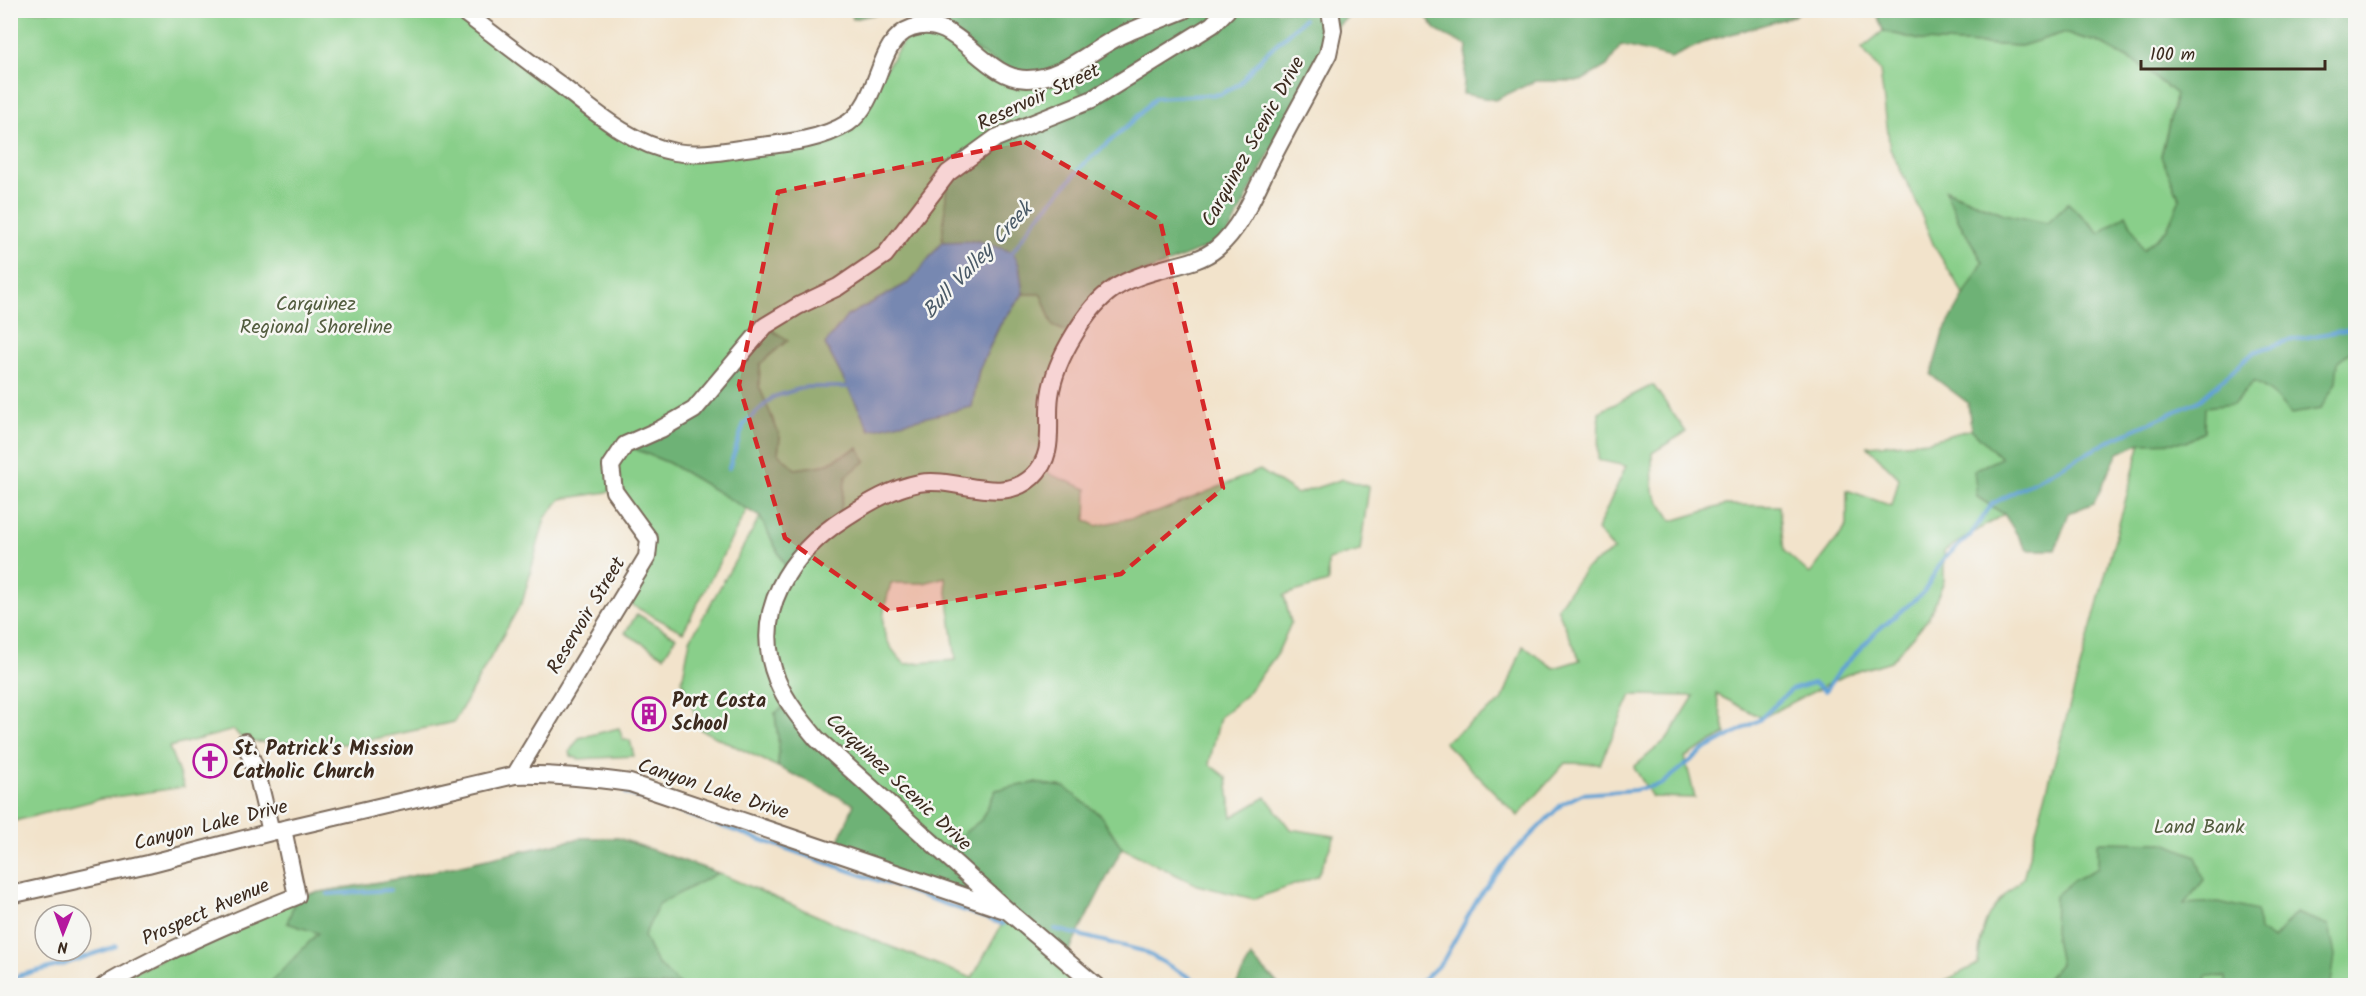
<svg xmlns="http://www.w3.org/2000/svg" width="2366" height="996" viewBox="0 0 2366 996" font-family="Kalam,sans-serif">
<rect width="100%" height="100%" fill="#f6f6f2"/>
<filter id="ink" filterUnits="userSpaceOnUse"><feTurbulence type="fractalNoise" baseFrequency=".0167" numOctaves="2"/><feDisplacementMap in="SourceGraphic" scale="12" xChannelSelector="R" yChannelSelector="G"/><feConvolveMatrix kernelMatrix="1 2 1 2 8 2 1 2 1" color-interpolation-filters="sRGB"/></filter>
<filter id="wash" filterUnits="userSpaceOnUse"><feTurbulence type="fractalNoise" baseFrequency=".008" numOctaves="4" result="noise"/><feDisplacementMap in="SourceGraphic" scale="24" xChannelSelector="R" yChannelSelector="G"/><feGaussianBlur stdDeviation="1.35" result="paint"/><feColorMatrix in="noise" values="0 0 0 0 0 0 0 0 0 0 0 0 0 0 0 0 0 1.4 0 .05"/><feComposite in="paint" operator="in"/></filter>
<g filter="url(#wash)">
<rect width="100%" height="100%" fill="#f2e3cb"/>
<path fill="#89cf8a" stroke="#627c54" stroke-width="1.5" fill-rule="evenodd" d="M11,11h450l150,113 67,28 159,-23 39,-45 36,-56 145,44 34,28 -143,73 -6,69 -32,40 -63,34 124,91 8,-37 21,-45 23,-31h18l12,32 21,9 -9,16 -24,116 11,8 35,14 -1,31 10,6 62,-14 102,-42 37,24 46,-15 26,8 -9,64 -32,9v22l-44,13 7,28 -14,31 -31,41 -26,22 -11,47 18,14 5,39 34,-20 24,32 45,7 -18,41 -63,22 -57,-14 -75,-37 -21,-33 -38,-28 -29,-4 -38,7 -15,30 -40,31 -166,-137 4,32 -1,21 -77,-37 -19,-49 8,-41 70,-123 27,53 59,-94 11,-28 -33,17 -29,4 -17,-16 2,-16 -21,-51 1,-23 28,-23 -94,70 -68,35 43,18 78,46 -64,123 -63,-33 29,-60 -35,-48 -53,8 -16,19 -22,82 -69,122 -104,22 -105,-2 -11,-12 -65,17 15,40 -84,12 -89,23zM945,577l11,83 -51,4c-29,-28 -24,-45 -14,-81h33z
M2258,11h97v974l-371,1 -38,-6 32,-16c4,-48 11,-54 45,-86z
M1883,31l41,10 97,5 42,-13 35,9 39,21 39,31 -15,62 19,43 -13,30 -24,21 -43,-17 -32,-30 -21,21 -43,-10 -58,-24 13,32 24,40 -18,35 -31,-51 -20,-49 -24,-48 -10,-78 -18,-23z
M1653,385l33,47 -34,21 1,38 19,30 53,-16 54,1 5,45 26,23 37,-48v-36l45,16 7,-28 -32,-32 62,-5 42,-12 30,29 -24,39 27,17 -60,37v30l-16,38 -37,42 -45,14 -84,43 -46,-24 10,40 -41,23 10,41 -43,-1 -18,-30 34,-29 26,-42 -63,-1 -31,69 -35,-1 -47,53 -74,-74 58,-41 21,-55 31,22 26,-8 -23,-52 29,-40 28,-18 -17,-20 29,-64 -28,-6 1,-48z
M637,614l39,23 -12,19 -39,-23z
M619,728l4,12h7l4,16 -55,3 -8,-3 -1,-5 9,-13z
M582,838h36l100,35 158,68 96,37 37,-66 87,74h-992l193,-90 106,-18z"/>
<path fill="#6eb276" stroke="#546e4a" stroke-width="1.5" d="M1160,10l6,7 18,-7 171,1 -22,19 -108,210 -98,40 -53,55 -21,-9 -12,-32h-18l-4,-29 -41,-24 -36,1 6,-69 48,-35 95,-38 -34,-28 -32,7 -86,-51 -50,-17 -36,8 -2,-8z
M1422,11h378l-6,5 -87,25 -36,17 -50,-13 -14,21 -26,15h-46l-40,19 -32,-6 4,-48 -30,-15z
M1876,11h478l1,337 -17,13 -2,21 -15,27 -30,5 -20,-22 -17,-11 -20,23 -29,3 -1,25 -18,10 -45,1 -23,10 -24,50 -25,10 -14,37h-28l-23,-36 -27,-17 -3,-27 27,-12 -30,-29 -3,-26 -37,-28 12,-42 40,-71 -24,-40 -14,-32 59,24 43,9 21,-20 32,30 26,-19 17,36 24,-21 13,-30 -19,-43 15,-62 -39,-31 -39,-21 -35,-9 -42,13 -97,-5 -41,-10z
M765,326l23,14 -28,24 -1,22 21,51 -2,16 17,16 29,-4 34,-17 8,13 -20,15 -7,45 -51,50 -28,-54 -91,-54 -44,-18 69,-35z
M789,703l152,148 40,-31 15,-30 38,-7 30,4 37,29 21,32 -57,111 -56,-47 -175,-59 20,-49 -76,-37 1,-21 -4,-33z
M582,838h36l100,35 -59,31 -15,32 12,26 24,23 -413,1 51,-53 -31,-10 10,-27 106,-18z
M2098,842l67,1 31,13 8,24 -20,24 35,-2 38,9 2,20 14,8 23,-26 33,12 6,30 -4,29 -5,2 -100,-1v-8l-20,-1 -2,9h-163l19,-21 -6,-32 1,-36 19,-16 24,-12z
M1251,957l26,26 1,2h-42z"/>
<path fill="#60a1d4" stroke="#4e6679" stroke-width="1.5" d="M978,241l35,11 6,13 4,29 -23,31 -21,45 -7,37 -102,23 -45,-86 22,-28 63,-34 32,-40z"/>
<g fill="none" stroke-linecap="round" stroke-linejoin="round">
<path stroke="#60a1d4" stroke-width="4" d="M1011,254l21,-30 53,-61 47,-41 23,-24 66,-4 18,-10 24,-28 41,-37
M729,468l15,-44 29,-27 32,-10h43l4,-2
M626,793l377,131
M328,894l62,-4
M1055,929l88,22 62,35
M10,981l10,-6 42,-10 54,-19
M1417,986l26,-25 34,-61 35,-46 50,-50 20,-10 53,-4 27,-6 42,-34 55,-30 32,-30 22,-7 12,8 13,-19 39,-41 46,-38 21,-35 25,-21 23,-33 123,-66 84,-37 55,-49 33,-11 69,-13"/>
</g>
</g>
<g filter="url(#ink)">
<g fill="none" stroke-linecap="round" stroke-linejoin="round">
<g stroke="#7b6b5b" stroke-width="20">
<path id="minor" d="M461,10c33,25 65,50 98,74 35,27 71,60 116,68 28,5 58,-3 86,-6 28,-3 62,-7 87,-23 34,-24 28,-83 64,-95 45,-16 70,51 115,51 35,0 64,-29 93,-43 20,-10 43,-17 64,-26
M245,742l12,31 14,59
M515,775l132,-218 2,-18 -35,-48 -3,-25 14,-21 36,-16 33,-19 71,-84 33,-20 40,-19 47,-32 63,-82 48,-35 95,-38 121,-75 15,-15
M10,895l138,-31 123,-32 244,-57c39,-1 77,3 115,8l372,126
M104,986c62,-36 127,-64 193,-90l-14,-67
M1096,986l-87,-74 -192,-173c-15,-18 -31,-37 -40,-59 -27,-68 13,-127 69,-163 22,-14 47,-29 73,-34 37,-7 81,23 113,-6 25,-23 14,-52 18,-81 3,-22 13,-43 24,-61 27,-46 47,-55 96,-68 17,-4 34,-8 47,-19 25,-21 39,-58 53,-86 19,-37 39,-72 58,-108l5,-24 -3,-20"/>
</g>
<use href="#minor" stroke="#fff" stroke-width="16"/>
</g>
</g>
<path fill="#d62828" fill-opacity="0.2" stroke="#d62828" stroke-width="4.5" stroke-dasharray="12 8" stroke-linejoin="round" d="M1025,142l135,78 63,268 -102,86 -232,37 -104,-73 -46,-153 39,-193z"/>
<defs>
<g id="building-ring" transform="scale(1.725)"><circle r="9.5" fill="#f6f6f2" stroke="#b5179e" stroke-width="1.5"/><path d="M-4-6H4V6H1V3H-1V6H-4ZM-2.5-4.3h1.7v1.8h-1.7ZM.8-4.3h1.7v1.8H.8ZM-2.5-1h1.7V.8h-1.7ZM.8-1h1.7V.8H.8Z" fill="#b5179e"/></g>
<g id="church-ring" transform="scale(1.725)"><circle r="9.5" fill="#f6f6f2" stroke="#b5179e" stroke-width="1.5"/><path d="M-1.2-6h2.4v3.5h3.3v2.4h-3.3V6h-2.4V-.1h-3.3v-2.4h3.3Z" fill="#b5179e"/></g>
</defs>
<g fill-rule="evenodd">
<use href="#building-ring" x="649" y="714"/>
<use href="#church-ring" x="210" y="761"/>
</g>
<g text-anchor="middle" dominant-baseline="central" stroke-width="5" stroke-linejoin="round" paint-order="stroke">
<g font-size="20" fill="#3b2a1e" stroke="#f6f6f2">
<text transform="translate(1039 98) rotate(-25)">Reservoir Street</text>
<text transform="translate(1254 142) rotate(-61)">Carquinez Scenic Drive</text>
<text transform="translate(587 616) rotate(-59)">Reservoir Street</text>
<text transform="translate(898 783) rotate(43)">Carquinez Scenic Drive</text>
<text transform="translate(713 790) rotate(18)">Canyon Lake Drive</text>
<text transform="translate(211 826) rotate(-14)">Canyon Lake Drive</text>
<text transform="translate(206 913) rotate(-24)">Prospect Avenue</text>
</g>
<g font-size="20" fill="#525c3e" stroke="#f6f6f2">
<text x="316" y="305">Carquinez<tspan x="316" dy="23">Regional Shoreline</tspan></text>
<text x="2199" y="828">Land Bank</text>
</g>
<g font-size="20" font-weight="bold" fill="#3b2a1e" stroke="#f6f6f2" text-anchor="start">
<text x="672" y="702">Port Costa<tspan x="672" dy="23">School</tspan></text>
<text x="233" y="750">St. Patrick's Mission<tspan x="233" dy="23">Catholic Church</tspan></text>
</g>
<g font-size="21" font-style="italic" fill="#4a5a67" stroke="#f6f6f2">
<text transform="translate(978 261) rotate(-47)">Bull Valley Creek</text>
</g>
</g>
<rect width="2366" height="996" fill="none" stroke="#f6f6f2" stroke-width="36"/>
<g transform="translate(63 933) rotate(181)"><circle r="28" fill="#f6f6f2" stroke="#aba49d" stroke-width="1.5"/>
<path d="M0-4.5L10 22L0 15L-10 22Z" fill="#b5179e"/>
<text y="-9" font-size="16" font-weight="bold" text-anchor="middle" fill="#3b2a1e">N</text>
</g>
<path d="M2141 60v9h184v-9" fill="none" stroke="#3b2a1e" stroke-width="3"/>
<text x="2150" y="60" font-size="18" fill="#3b2a1e" stroke="#f6f6f2" stroke-width="4.5" paint-order="stroke">100 m</text>
</svg>
